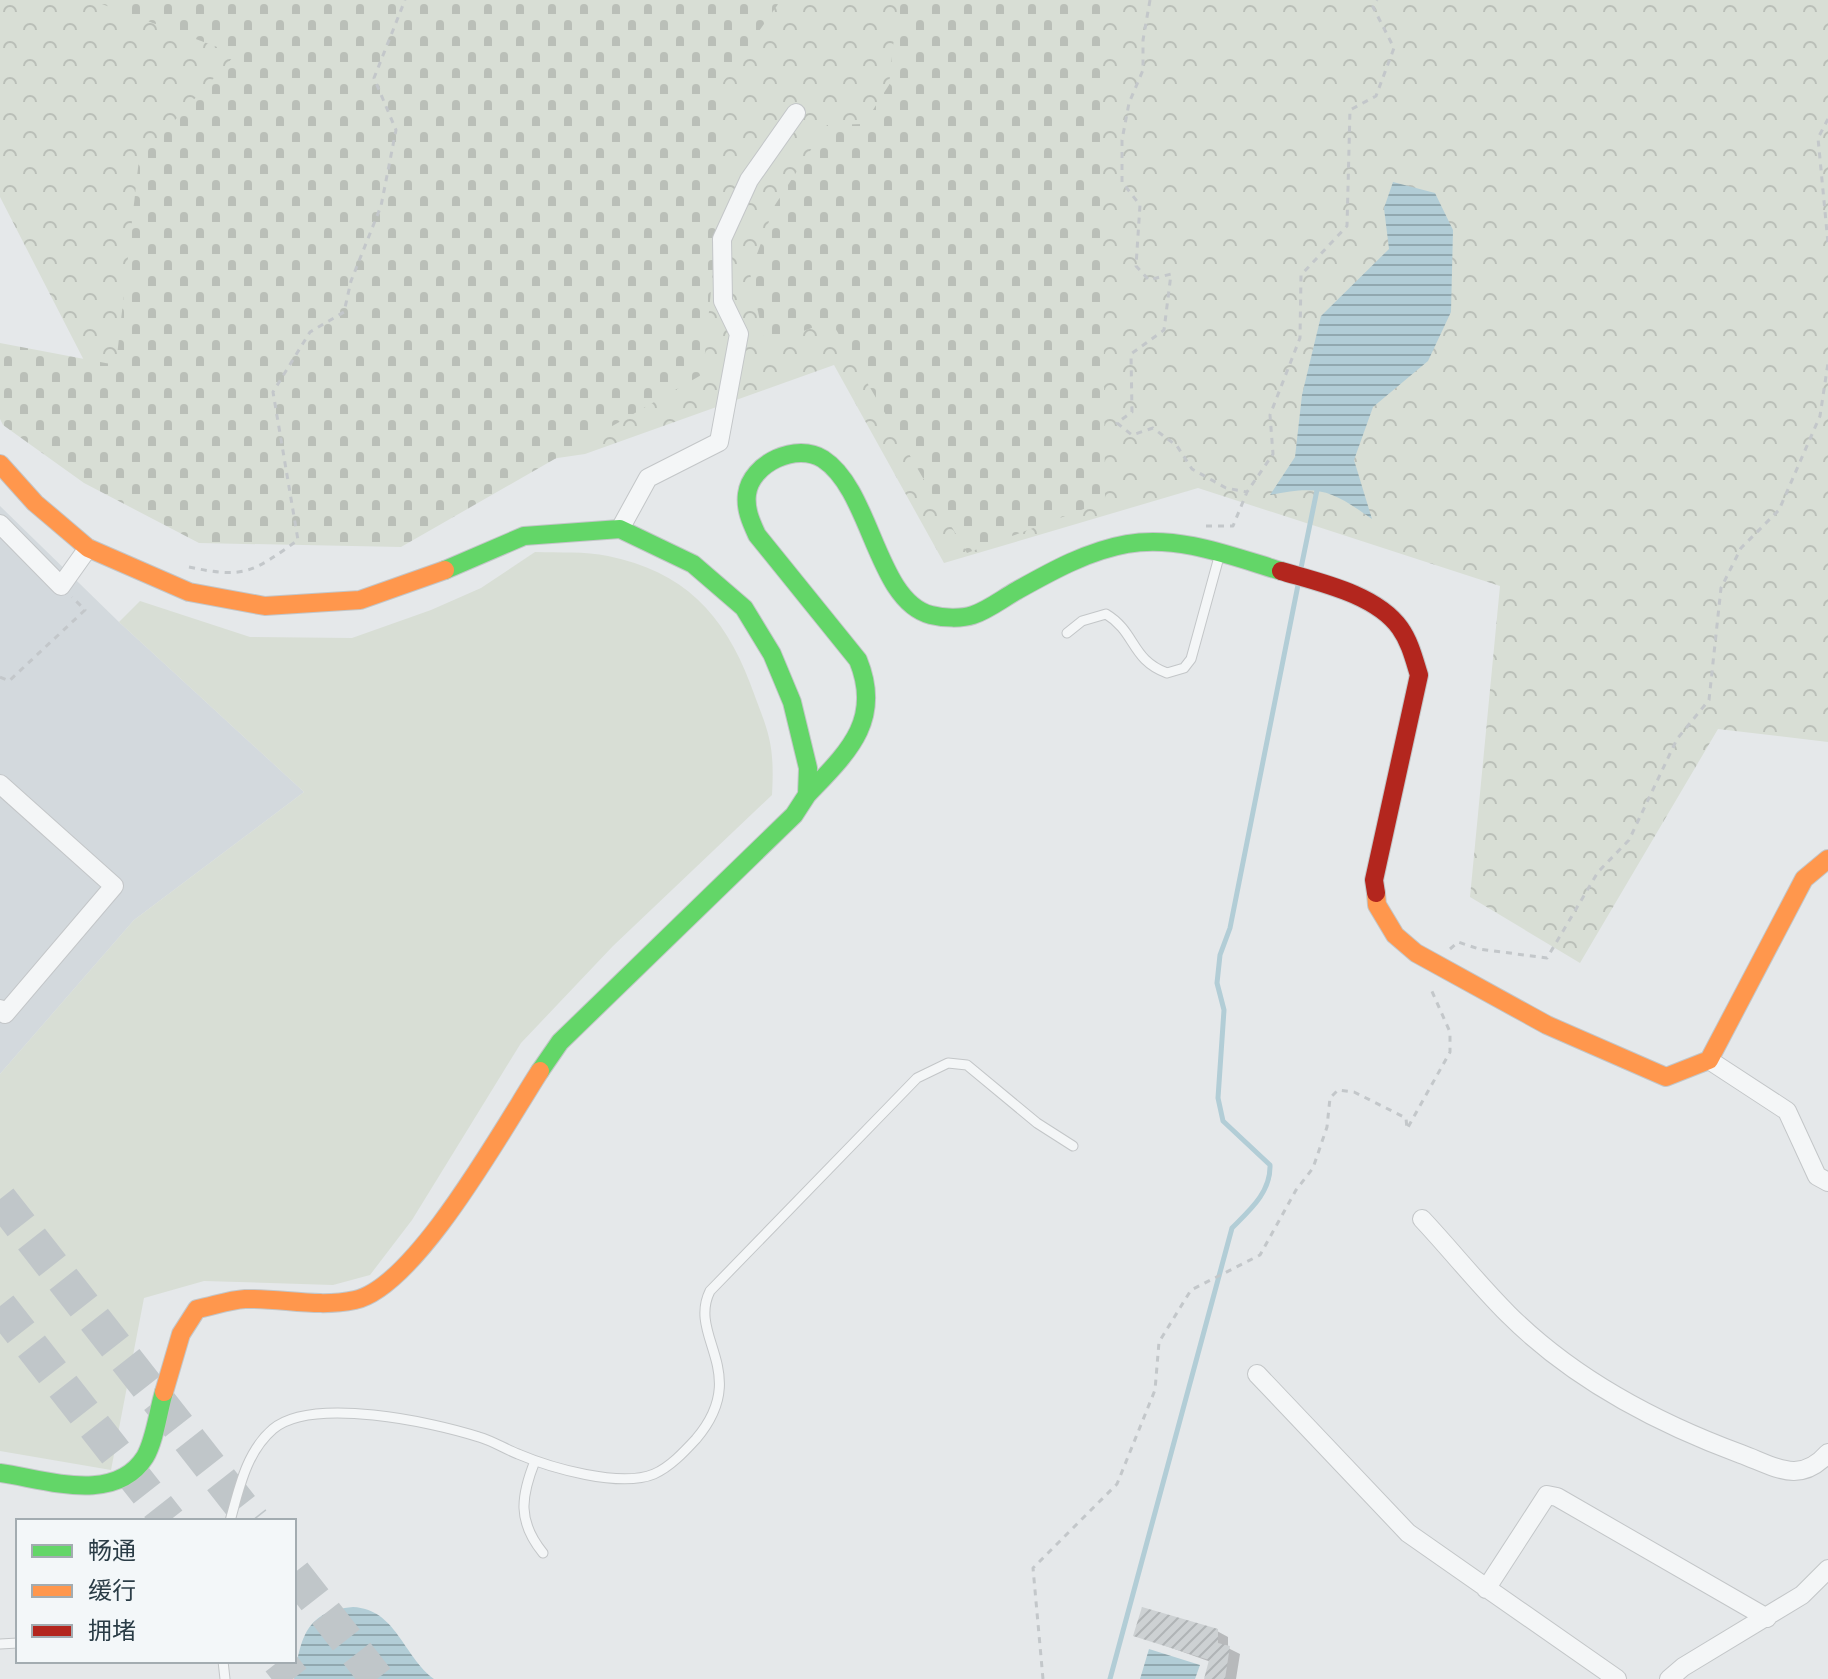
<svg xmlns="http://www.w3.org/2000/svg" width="1828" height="1679" viewBox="0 0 1828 1679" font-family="Karla,'Noto Sans SC',sans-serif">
<defs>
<pattern id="forest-crowns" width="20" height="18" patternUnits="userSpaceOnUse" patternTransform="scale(2)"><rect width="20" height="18" fill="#d8ded5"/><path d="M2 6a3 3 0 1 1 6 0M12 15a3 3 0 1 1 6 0" fill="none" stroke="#babfb8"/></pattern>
<pattern id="cemetery-stones" width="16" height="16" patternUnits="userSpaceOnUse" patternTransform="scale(2)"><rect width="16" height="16" fill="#d8ded5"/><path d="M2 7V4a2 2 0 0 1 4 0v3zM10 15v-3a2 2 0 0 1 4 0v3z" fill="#babfb8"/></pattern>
<pattern id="water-rules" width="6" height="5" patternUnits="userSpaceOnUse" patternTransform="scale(2)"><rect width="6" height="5" fill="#b2cdd6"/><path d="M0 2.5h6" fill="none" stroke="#91a8af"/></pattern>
<pattern id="building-hatch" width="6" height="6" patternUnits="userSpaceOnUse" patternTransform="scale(2)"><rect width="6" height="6" fill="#cdd1d3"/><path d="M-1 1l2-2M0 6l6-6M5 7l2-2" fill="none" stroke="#b0b4b6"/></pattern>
</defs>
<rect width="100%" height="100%" fill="#e5e8ea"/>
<path fill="#d3d9dd" d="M0,506l119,116 185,170 -170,128 -134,154z"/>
<path fill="#d8ded5" d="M535,552c24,1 50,-1 73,4 75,15 116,58 142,127 18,49 25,58 22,112l-159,151 -92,97 -109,177 -42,55 -37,10 -129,-4 -60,17 -33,172 -111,-19v-377l134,-154 170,-128 -185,-170 21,-21 110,36 102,1 79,-28 50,-22z"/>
<path fill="url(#forest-crowns)" d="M0,0h1828v742l-110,-13 -138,234 -110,-66 30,-311 -302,-98 -254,75 -110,-198 -249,89 -421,62 -164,-319z"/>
<path fill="url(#cemetery-stones)" d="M91,0h690l-58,82 -1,93 -19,199 -302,173 -202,-4 -115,-60 -81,-58 -3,-6v-76l116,22 23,-206 97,-105z
M898,0h203l4,501 -138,52 -136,-232 -66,24 -15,-72 25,-68 52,-80 37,-1 25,-39z"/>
<path fill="url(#water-rules)" d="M1393,182l42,11 18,37 -2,82 -23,49 -55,46 -19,53 18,59c-41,-29 -53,-34 -102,-24l25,-38 7,-62 19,-79 68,-67 -5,-41z
M353,1607c43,2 50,49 81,72h-140c7,-42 12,-68 59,-72z
M1149,1649l51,16 -5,14h-55z"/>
<path fill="#0003" d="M1217,1631l11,6v11l12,6 -4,25h-30l5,-17 -76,-27z"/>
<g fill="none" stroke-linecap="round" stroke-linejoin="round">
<path stroke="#b2cdd6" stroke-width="5" d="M1301,568l16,-78
M1110,1679l122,-451c18,-18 39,-36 38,-63l-47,-44 -5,-23 6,-88 -7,-27 3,-28 10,-27 68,-343"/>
</g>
<path fill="url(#building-hatch)" d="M1142,1607l76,22v14l12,3 -5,33h-21l5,-19 -76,-24z"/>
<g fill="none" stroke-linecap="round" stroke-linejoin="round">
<path stroke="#c0c6c9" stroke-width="34" stroke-dasharray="34 17" stroke-linecap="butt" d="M0,1199l253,322
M0,1306l169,215
M294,1573l83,106
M279,1661l14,18"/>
<g stroke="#c3c6c8" stroke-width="11">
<path id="lane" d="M1067,633l15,-12 24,-7c30,18 25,46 61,59l17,-5 7,-9 28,-102
M535,1461c-14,35 -18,60 8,92
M230,1521c9,-32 16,-69 43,-92 39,-33 160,-7 206,8 14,4 26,12 39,17 33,14 102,34 136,20 16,-7 30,-22 42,-35 56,-66 -9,-102 14,-148l207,-213 31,-15 19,2 70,58 36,23
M0,1644l18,-1
M223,1661l2,18"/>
</g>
<g stroke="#c3c6c8" stroke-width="20">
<path id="street" d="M0,524l61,62 27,-38
M620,529l28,-51 71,-36 20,-108 -16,-33 -1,-62 27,-59 47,-67
M0,784l114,102 -109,128 -5,-5
M1709,1060l78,51 30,65 11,6
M1422,1219c29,31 56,65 86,95 64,64 149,109 233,140 35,13 59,31 87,-1
M1257,1374l151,159 209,146
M1486,1589l61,-94 10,2 210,121
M1669,1679l14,-12 119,-72 26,-26"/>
</g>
<g stroke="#c3c6c8" stroke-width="20">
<path id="fast" d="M445,570l79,-34 96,-7 73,35 51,44 28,46 20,48 16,66 -1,27 -13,20 -234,227 -20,29
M807,795c40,-42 76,-74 51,-135l-101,-125c-6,-13 -12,-26 -10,-41 4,-31 50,-52 76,-35 49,32 53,142 108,156 12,3 30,4 42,0 15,-5 29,-16 43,-24 34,-19 71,-40 111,-47 52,-9 104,12 154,27
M0,1473c45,6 115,32 145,-16 10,-17 13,-46 19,-65"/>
</g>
<g stroke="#c3c6c8" stroke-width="20">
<path id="slow" d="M0,464l35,39 53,45 101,44 76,14 95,-6 85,-30
M1376,893l1,12 18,30 21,18 131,72 119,52 43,-17 95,-181 24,-20
M164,1392l17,-58 16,-25c16,-3 32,-9 48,-10 37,-1 73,9 110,1 61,-13 150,-175 185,-229"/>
</g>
<g stroke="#c3c6c8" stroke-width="20">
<path id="jam" d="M1281,571c37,11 95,23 119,57 10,14 14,31 19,47l-45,205 2,13"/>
</g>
<path stroke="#c3c7ca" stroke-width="3" stroke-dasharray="6 6" stroke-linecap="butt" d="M1150,0l-7,40v30l-14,33 -7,37v42l18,23 -4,61 13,14 22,-6 -7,56 -33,24 1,58 -15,11 15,12 21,-7 24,18 15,23 34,19 21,4
M1828,119l-10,19 10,105
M1206,526h27l14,-34 26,-38 -3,-39 30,-77 1,-63 46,-49 3,-116 26,-14 18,-48 -21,-41 4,-7
M189,567c56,12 64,5 109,-27l-25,-148 37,-60 34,-20 7,-31 30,-75 15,-76 -22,-52 31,-78
M0,677l9,4 76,-71 -13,-13
M1450,949l8,-7 21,7 68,9 51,-86 31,-32 48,-101 32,-39 12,-112 20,-40 38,-38 41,-94 8,-53
M1043,1679l-10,-111 84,-84 38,-94 4,-48 32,-52 69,-35 36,-65 17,-22 14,-41 3,-29 8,-8 16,2 52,26 1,11 43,-77v-20l-20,-45"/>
<use href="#lane" stroke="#f4f6f7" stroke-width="9"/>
<use href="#street" stroke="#f4f6f7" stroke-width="18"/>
<use href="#fast" stroke="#63d668" stroke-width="18"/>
<use href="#slow" stroke="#ff974d" stroke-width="18"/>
<use href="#jam" stroke="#b3261e" stroke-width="18"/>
</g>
<rect x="16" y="1519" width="280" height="144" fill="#f3f7f9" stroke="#a3acb1" stroke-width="2"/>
<rect x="32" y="1545" width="40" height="12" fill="#63d668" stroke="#a3acb1" stroke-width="2"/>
<text x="88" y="1559" font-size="24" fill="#2a3c46">畅通</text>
<rect x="32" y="1585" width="40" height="12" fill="#ff974d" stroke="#a3acb1" stroke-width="2"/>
<text x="88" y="1599" font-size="24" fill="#2a3c46">缓行</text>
<rect x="32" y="1625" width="40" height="12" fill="#b3261e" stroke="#a3acb1" stroke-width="2"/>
<text x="88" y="1639" font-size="24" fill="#2a3c46">拥堵</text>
</svg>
